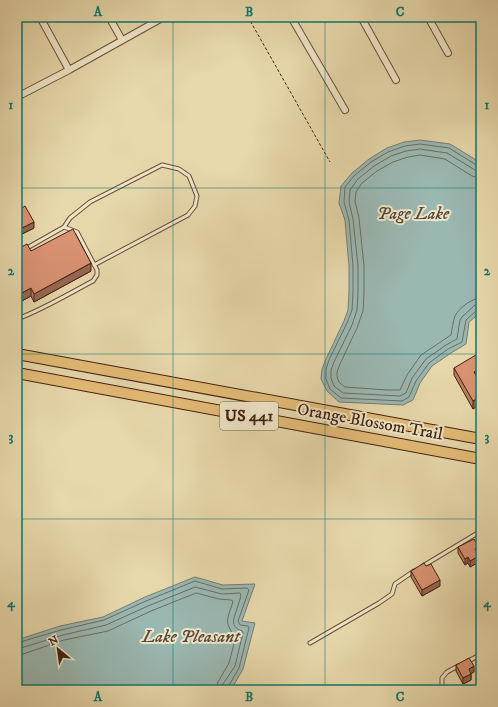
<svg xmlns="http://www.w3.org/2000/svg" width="498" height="707" viewBox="0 0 498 707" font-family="'IM FELL DW Pica',serif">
<rect width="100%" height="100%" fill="#e7d8ab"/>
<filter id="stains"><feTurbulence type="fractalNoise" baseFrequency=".005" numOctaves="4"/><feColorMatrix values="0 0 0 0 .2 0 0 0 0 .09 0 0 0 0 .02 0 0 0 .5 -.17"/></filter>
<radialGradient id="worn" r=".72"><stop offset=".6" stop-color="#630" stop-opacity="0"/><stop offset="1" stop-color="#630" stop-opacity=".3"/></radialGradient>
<path fill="#9ab8b2" stroke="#767c72" d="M420,140l30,4 31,19v149l-12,10 -3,22 -15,9 -19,13 -12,17 -7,17 -10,5 -64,-3 -12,-11 -6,-12 1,-10 4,-10 18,-38 4,-11 1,-18v-26l-4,-46 -6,-17 2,-17 11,-13 17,-14 18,-11 17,-6z
M195,577l28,8 32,-1 -13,37 13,2 -12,46 -12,21h-214v-50l43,-14 43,-9 42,-20z"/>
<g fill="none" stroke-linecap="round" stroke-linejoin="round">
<path stroke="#6d6c62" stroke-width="1" d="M481,167l-3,-1 -29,-18 -29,-4 -15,2 -17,6 -17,10 -17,14 -9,11 -1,15 5,18 4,46v26l-1,18 -5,13 -18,37 -3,9v10l4,10 11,9 61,3 7,-4 7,-16 13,-18 19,-14 14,-7 4,-22 11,-10 4,-1
M481,172l-6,-2 -28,-17 -27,-4 -14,2 -15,5 -17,10 -16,13 -8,11 -1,12 4,17 5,47v26l-1,18 -5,15 -18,37 -3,8v8l3,8 9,7 57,3 6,-3 6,-15 14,-19 20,-14 11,-6 3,-19 2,-3 13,-12 6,-1
M481,178l-9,-2 -27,-17 -25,-4 -12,2 -15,5 -16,9 -15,12 -6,9 -1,9 4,17 5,48v26l-1,19 -6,17 -17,36 -3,8v5l2,5 6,5 42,3h13l7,-15 14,-20 30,-20c1,-6 2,-13 4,-19 4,-8 17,-18 26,-18
M17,643l44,-13 43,-10 42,-19 49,-20 27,8 25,-1 2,2 -11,31 2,4 8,1 1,2 -10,40 -11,19 -1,3
M17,648h4l42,-13 43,-10 42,-19 47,-19 27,7 18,-1 1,3 -7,22c-2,7 2,11 8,13l1,2 -8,33 -12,18 -1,6
M17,654h6l41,-14 44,-9 43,-20 45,-18 23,6 12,1 2,1c-2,9 -9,19 -3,28 1,3 4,5 6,7l-7,27 -11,19 -2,8"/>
<g stroke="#6a4f38" stroke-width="5">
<path id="lane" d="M64,227l6,-9 20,-16 72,-37 17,4 10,7 8,20 -2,10 -7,9 -94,50
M17,319c25,-9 53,-26 76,-38l4,-6v-5l-20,-38 -13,-5 -37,21
M423,566l58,-35
M310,643l69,-40 13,-9 3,-10 19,-13
M467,662l14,-8
M442,685v-7l5,-6 11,-6"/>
</g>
<g stroke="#6a4f38" stroke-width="8">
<path id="street" d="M40,17l29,53
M109,17l13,23
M291,17l54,93
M361,17l35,63
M428,17l20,36
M17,97l52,-27 95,-53"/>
</g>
<g stroke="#402112" stroke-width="12">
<path id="primary" d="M17,354l464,85
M17,373l464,86"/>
</g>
<path stroke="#402112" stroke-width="1" stroke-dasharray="3 2" stroke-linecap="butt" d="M248,17l82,145"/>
<use href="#lane" stroke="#efe6c8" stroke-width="3"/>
<use href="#street" stroke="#efe6c8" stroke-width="6"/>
<use href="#primary" stroke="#e4bc76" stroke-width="10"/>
</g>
<path fill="#bb7e62" stroke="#402112" d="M17,211l17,17 -16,8 -1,-1z
M18,249l13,2 60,20 -57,31 -3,-6 -11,6 -3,-6v-34l2,-1v-2l-1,-2z
M454,368l23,10 -4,31 -19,-34z
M458,547l20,5 -1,1 2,9 -9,5 -2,-4 -3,2 -7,-12z
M426,566l14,20 -18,10 -11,-19v-6z
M456,665l18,7 -3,1v7l-8,4 -7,-13z"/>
<path fill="#986650" stroke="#402112" d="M34,222v6l-16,8v-6z
M91,263v8l-57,31v-8z
M31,288v8l-11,6v-8z
M481,368v8l-7,4v-8z
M481,396v8l-8,5v-8z
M478,546v6l-3,3v-6z
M479,556v6l-9,5v-6z
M468,557v6l-3,2v-6z
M440,580v6l-18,10v-6z
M474,666v6l-5,3v-6z
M471,674v6l-8,4v-6z"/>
<path fill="#d99272" stroke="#402112" d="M25,206l9,16 -16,8 -1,-1v-18z
M73,229l18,34 -57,31 -3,-6 -11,6 -3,-6v-20l2,-1 -2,-5 3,-2 -1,-3 2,-1 -3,-7 9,-5 4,7z
M481,352v16l-7,4 7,12v12l-8,5 -19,-33z
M474,539l4,7 -3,3 4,7 -9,5 -2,-4 -3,2 -7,-12z
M424,563l2,3 5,-2 9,16 -18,10 -11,-19z
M469,658l5,8 -5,3 2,5 -8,4 -7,-13z"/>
<path fill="none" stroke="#0f766e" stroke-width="1" stroke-opacity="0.55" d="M173,17v673M325,17v673M17,188h464M17,354h464M17,519h464"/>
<g text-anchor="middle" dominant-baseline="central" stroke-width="4" stroke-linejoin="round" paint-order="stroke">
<rect fill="#efe6c8" stroke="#745c49" stroke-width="1" x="220" y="402" width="58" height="28" rx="3"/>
<g font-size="16" font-weight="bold" fill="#402112">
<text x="249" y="416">US 441</text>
</g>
<g font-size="17" fill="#402112" stroke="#efe6c8">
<text transform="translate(370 422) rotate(10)">Orange Blossom Trail</text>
</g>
<g font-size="18" font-style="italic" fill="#56473a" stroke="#efe6c8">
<text x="413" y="214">Page Lake</text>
<text x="191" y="637">Lake Pleasant</text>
</g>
</g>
<rect width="498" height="707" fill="none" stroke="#e7d8ab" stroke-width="44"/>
<g transform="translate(58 649) rotate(331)" stroke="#efe6c8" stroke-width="3" paint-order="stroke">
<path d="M0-3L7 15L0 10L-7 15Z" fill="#402112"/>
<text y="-6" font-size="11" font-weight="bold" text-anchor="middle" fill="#402112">N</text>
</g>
<rect x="22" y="22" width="454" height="663" fill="none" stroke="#0f766e" stroke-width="1.5"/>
<g font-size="13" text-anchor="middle" font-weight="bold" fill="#0f766e">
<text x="98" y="16">A</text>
<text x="249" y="16">B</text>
<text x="400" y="16">C</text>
<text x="11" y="109">1</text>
<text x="487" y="109">1</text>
<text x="11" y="275">2</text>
<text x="487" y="275">2</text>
<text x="11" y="441">3</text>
<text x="487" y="441">3</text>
<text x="11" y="607">4</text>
<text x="487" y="607">4</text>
<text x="98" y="701">A</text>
<text x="249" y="701">B</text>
<text x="400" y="701">C</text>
</g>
<rect width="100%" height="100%" filter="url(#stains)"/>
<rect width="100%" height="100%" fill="url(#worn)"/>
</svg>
